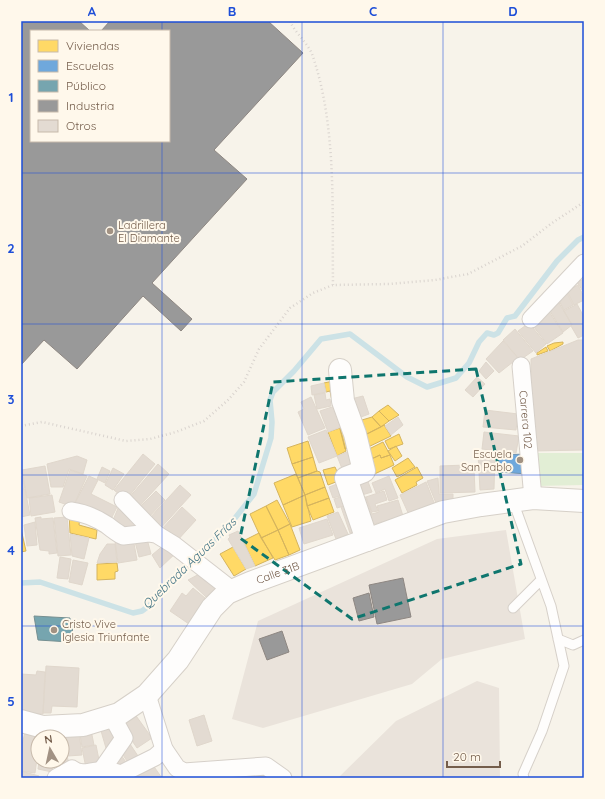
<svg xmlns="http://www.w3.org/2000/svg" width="605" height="799" viewBox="0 0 605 799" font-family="Quicksand,sans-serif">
<rect width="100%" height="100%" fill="#f7f3ea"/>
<path fill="#eae3db" d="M506,530l19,109 -83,20 -30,25 -149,44 -31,-9 26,-98 179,-82z
M477,681l22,7 1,90h-162l58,-57z"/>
<path fill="#e2eed5" d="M535,453h49v32l-48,1z"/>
<path fill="#ffd966" stroke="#d5b45e" d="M563,342v2l-13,7 -3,-5 7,-3z
M546,347l2,4 -11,4v-2z
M338,380l-6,21 -2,-10 -4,1 -2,-9z
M388,405l11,10 -10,6 -10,-10z
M379,411l10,10 -8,6 -9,-10z
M372,417l9,10 -22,11 -7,-15z
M384,425l7,11 -27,13 -5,-11z
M350,426l6,20 -11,3 -5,-20z
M340,428l6,23 -9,5 -9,-24z
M399,434l4,10 -14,5 -4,-8z
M308,441l5,16 -21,7 -5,-16z
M383,442l7,13 -9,3 -1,-3 -15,7 -4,-9z
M396,446l6,10 -7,5 -7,-10z
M380,455l1,3 9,-3 4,10 -26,12 -3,-15z
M313,457l4,14 -19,7 -6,-14z
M408,458l7,9 -18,10 -5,-9z
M335,467l6,13 -13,5 -5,-15z
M417,467l6,11 -7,4 1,3 -15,8 -7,-13z
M317,471l3,1 5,15 -20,8 -7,-17z
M296,474l9,21 -22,10 -9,-22z
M325,487l4,11 -22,8 -2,-11z
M305,495l6,26 -19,6 -9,-22z
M329,498l5,14 -21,8 -6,-14z
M277,500l13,24 -12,6 -12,-24z
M266,506l12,24 -17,8 -11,-24z
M69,512l11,4 -1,9 18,5 -1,9 -26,-6z
M290,524l10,26 -11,5 -11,-25z
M21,529l5,22 -5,1z
M278,530l11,25 -14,5 -14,-22z
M259,533l14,25 -18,8 -12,-25z
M233,547l13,22 -12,7 -14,-22z
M117,563l1,8 -3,1v7l-18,1v-16z"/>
<path fill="#6fa8dc" stroke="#7092b0" d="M527,454l1,20 -31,-2 1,-17z"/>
<path fill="#76a5af" stroke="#758f91" d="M34,616l36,2v8h3l-1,7 -2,1v8l-32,-2z"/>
<path fill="#999" stroke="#8e8782" d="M21,21h58l11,10h-59v110h138v-110h-68l9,-10h158l35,32 -89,97 33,29 -95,104 40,36 -11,12 -38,-35 -66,73 -33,-29 -23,25z
M403,578l8,39 -34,7 -8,-39z
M369,593l5,24 -15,4 -6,-23z
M282,631l7,21 -22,8 -8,-21z"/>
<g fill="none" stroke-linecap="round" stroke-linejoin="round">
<path stroke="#cce2e6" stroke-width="5.5" d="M21,583l19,-1 93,31 9,-2 8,-6 13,-15 65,-63 26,-33 17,-56 1,-16 -2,-22 3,-8 21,-21 27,-32 29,-5 57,43 20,10 29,-9 13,-15 10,-21 8,-9 7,2 4,-2 9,-15 8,-2 42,-55 21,-21 6,-3"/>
</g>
<path fill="#e3dbd2" stroke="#e0d7cc" d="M584,279v14l-7,-11z
M578,285l6,12v3l-10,5 -7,-14z
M566,291l7,14 -9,5 -8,-15z
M555,296l17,29 -9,7 -15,-24z
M577,304l7,13v18l-6,3 -7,-12 1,-1 -8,-14z
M546,307l17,26 -16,11 -17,-22z
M529,323l17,21 -10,9 -18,-22z
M515,329l18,22 -13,9 -17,-20z
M578,340h6v110l-52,1 -1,-92z
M503,341l15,17 -19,15 -13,-14z
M486,362l8,9 -8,8 -7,-8z
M477,377l8,7 -12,13 -8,-7z
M324,383l2,9 -14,3 -1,-9z
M325,393l1,7 4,-1 1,7 -14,3 -3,-14z
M363,396l6,18 -16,6 -6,-20z
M311,397l14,31 -17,7 -10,-23 6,-3 -3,-7z
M338,405l6,21 -16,6 -8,-21z
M485,410l33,4 -2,16 -33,-3z
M398,417l5,8 -12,10 -6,-9z
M326,430l11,26 -18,7 -11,-26z
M484,432l35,4 -3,17 -34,-4z
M354,449l6,20 -15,7 -8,-20z
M478,453l17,2 -1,34 -14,1z
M143,454l12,10 -29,36 -12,-10z
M77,456l10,4 -4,14 -14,-5 -6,18h-12l-4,-23z
M158,464l11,10 -32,35 -10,-9z
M466,465v3h8l1,24 -35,1v-27z
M45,466l5,28 -23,4 -5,-28z
M102,467l8,4 -5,12 -8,-4z
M113,468l11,6 -11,16 -8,-5z
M21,470l4,18 -4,1z
M70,470l17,6 -14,31 -14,-5z
M365,474l7,18 -17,5 -6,-18z
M89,476l9,4 -7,14 26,13 -7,14 -35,-18z
M389,476l9,22 -9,3 -4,-12 -9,4 -4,-10z
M438,478l1,16h14v7l-17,2 -9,-22z
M345,481l5,12 -17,5 -4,-11z
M426,482l9,23 -25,12 -10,-22z
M180,485l11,10 -33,36 -11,-10z
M25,489l5,26 -9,2v-27z
M156,491l9,9 -17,18 -10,-9z
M384,491l3,9 -12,4 3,7 -6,1 -6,-15z
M350,494l3,9 -16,5 -3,-9z
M52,495l3,17 -24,4 -2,-18z
M366,497l6,17 7,-2 -2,-6 21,-6 5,16 -39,11 -8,-28z
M121,501l21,30 -31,-6z
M353,504l8,25 -11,4 -9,-26z
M182,507l14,13 -20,22 -16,-11z
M338,512l10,22 -12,5 -9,-23z
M41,517v2l12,-1 4,35 -8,1v-3l-9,-1 -5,-32z
M67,517l4,38 -13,1 -4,-38z
M327,519l6,16 -29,9 -5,-16z
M35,522l2,23 -10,1 -3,-21z
M238,531l5,10 12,25 -9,3 -18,-30 2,-2 -1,-2z
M70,534l19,4 -5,21 -12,-3z
M146,535l5,19 -12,3 -5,-19z
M133,538l4,22 -19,3 -3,-22z
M107,544h8l2,18 -20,1 3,-9z
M165,544l13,7 -18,17 -8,-13z
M60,557l11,2 -3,20 -11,-1z
M73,560l15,3 -6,22 -13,-3z
M203,572l14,16 -11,9 -18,-17z
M193,588l12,10 -16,26 -19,-13 12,-18 4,3z
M46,666l33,2 -2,39 -25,-1 -1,7h-8z
M37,671l8,1 -2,42 -18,-1v-3l-4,-1v-35l15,1z
M134,713l18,25 -15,10 -17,-25z
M204,715l8,26 -15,5 -8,-26z
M109,722l11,17 -12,16 -9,-31z
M90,725l4,20 -12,2 -3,-19z
M25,732l13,5v14l-3,22 -14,-2v-22z
M79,732l3,23 -14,1 -5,-22z
M62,737l8,30 -13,7 -2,-13h7z
M128,741l10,15 4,-2 5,5 -16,8 -12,-18z
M96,745l4,20 -14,3 -4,-20z
M119,752l11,16 -16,2z
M39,761h14l-1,11 -14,-3z
M150,761l12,17h-43z
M268,770l5,8h-23l-4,-7z
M21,771l18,5v2h-18z"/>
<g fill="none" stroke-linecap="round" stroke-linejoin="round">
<g stroke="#d6d0c9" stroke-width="11">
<path id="lane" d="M513,501l38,105 13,60 -22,65 -19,43 1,4
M513,608l28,-28
M558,639l15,6 11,-5"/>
</g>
<g stroke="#d6d0c9" stroke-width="19">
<g id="street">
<path d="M531,319l53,-56"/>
<path id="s1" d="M521,366l12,132"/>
<path d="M123,500l33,34"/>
<path d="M71,511c14,2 24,6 36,14 5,4 10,8 16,11l26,-3 7,1 18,11 59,46"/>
<path d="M147,695l17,54 13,19 7,4 82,-6 17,12"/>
<path d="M101,771l23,-33 -12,-22"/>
<path d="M56,778l16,-9c10,8 22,1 34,1 4,0 10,3 15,4l34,-17 9,-8"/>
</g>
</g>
<g stroke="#d6d0c8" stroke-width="24">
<g id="secondary">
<path d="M340,370l3,31 12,33 9,37 -18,7 21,62"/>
<path id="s2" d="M21,721l22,6 40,-2 36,-11 28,-19 31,-35 34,-52 15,-15 23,-10 193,-71 38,-7 52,-7 51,3"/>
</g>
</g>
<path stroke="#d9d3ce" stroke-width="2.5" stroke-dasharray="1 3" stroke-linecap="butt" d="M290,21c5,12 17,21 22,33 25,71 20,156 21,231
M21,426l21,-4 84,19 24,-2 26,-7 28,-11 24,-21 16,-18 15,-33 31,-41 23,-15 20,-8 56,-1 46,-4 33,-6 54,-28 30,-23 32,-21"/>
<use href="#lane" stroke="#fefdfc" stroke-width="9"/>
<use href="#street" stroke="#fefdfc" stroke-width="17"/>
<use href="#secondary" stroke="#fefdfc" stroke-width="22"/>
</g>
<path fill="none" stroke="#0f766e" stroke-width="3" stroke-dasharray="8 5" stroke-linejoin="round" d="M476,369l45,195 -169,55 -112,-81 33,-156z"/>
<path fill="none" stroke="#1d4ed8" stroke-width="1" stroke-opacity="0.55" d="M162,21v10M302,21v757M443,21v757M162,141v637M21,173h563M21,324h563M21,475h563M21,626h563"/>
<g fill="#a29283" stroke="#fff8eb" stroke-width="1.5">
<circle cx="110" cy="231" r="4"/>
<circle cx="520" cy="460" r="4"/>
<circle cx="54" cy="630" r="4"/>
</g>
<g text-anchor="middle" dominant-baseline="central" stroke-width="4" stroke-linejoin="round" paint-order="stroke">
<g font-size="11" fill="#745d4b" stroke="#fff8eb" text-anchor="start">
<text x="118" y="225">Ladrillera<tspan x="118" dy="13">El Diamante</tspan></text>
<text x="512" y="454" text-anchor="end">Escuela<tspan x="512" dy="13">San Pablo</tspan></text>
<text x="62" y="624">Cristo Vive<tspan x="62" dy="13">Iglesia Triunfante</tspan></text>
</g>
<g font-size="11" fill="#745d4b" stroke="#fff8eb">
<text stroke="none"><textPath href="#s1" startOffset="54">Carrera 102</textPath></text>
<text stroke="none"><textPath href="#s2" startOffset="319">Calle 31B</textPath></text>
</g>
<g font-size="12" font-style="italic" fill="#457687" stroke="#fff8eb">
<text transform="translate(189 563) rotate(-44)">Quebrada Aguas Frías</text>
</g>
</g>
<rect width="605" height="799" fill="none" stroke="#fff8eb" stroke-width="44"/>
<rect x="30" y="30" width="140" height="112" fill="#fff8eb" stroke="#c7baab"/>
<rect x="38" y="40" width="20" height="12" fill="#ffd966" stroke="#c7baab"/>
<text x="66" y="50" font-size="12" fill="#745d4b">Viviendas</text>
<rect x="38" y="60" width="20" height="12" fill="#6fa8dc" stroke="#c7baab"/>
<text x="66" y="70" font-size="12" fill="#745d4b">Escuelas</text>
<rect x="38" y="80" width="20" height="12" fill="#76a5af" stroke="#c7baab"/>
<text x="66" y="90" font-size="12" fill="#745d4b">Público</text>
<rect x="38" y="100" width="20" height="12" fill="#999999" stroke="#c7baab"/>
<text x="66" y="110" font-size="12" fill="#745d4b">Industria</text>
<rect x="38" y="120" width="20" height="12" fill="#e3dbd2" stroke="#c7baab"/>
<text x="66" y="130" font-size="12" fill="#745d4b">Otros</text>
<g transform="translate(50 749) rotate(351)"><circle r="19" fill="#fff8eb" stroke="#c7baab"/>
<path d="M0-3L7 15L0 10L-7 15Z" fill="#a29283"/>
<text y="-6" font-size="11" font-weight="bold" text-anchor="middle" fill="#745d4b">N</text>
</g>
<path d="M447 761v6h53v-6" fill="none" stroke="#745d4b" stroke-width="2"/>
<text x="453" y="761" font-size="12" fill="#745d4b" stroke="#fff8eb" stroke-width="3" paint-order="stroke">20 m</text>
<rect x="22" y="22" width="561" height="755" fill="none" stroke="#1d4ed8" stroke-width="1.5"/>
<g font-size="13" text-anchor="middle" font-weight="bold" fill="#1d4ed8">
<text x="92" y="16">A</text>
<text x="232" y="16">B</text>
<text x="373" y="16">C</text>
<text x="513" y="16">D</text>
<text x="11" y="102">1</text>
<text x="11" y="253">2</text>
<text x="11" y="404">3</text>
<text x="11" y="555">4</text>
<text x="11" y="706">5</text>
</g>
</svg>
